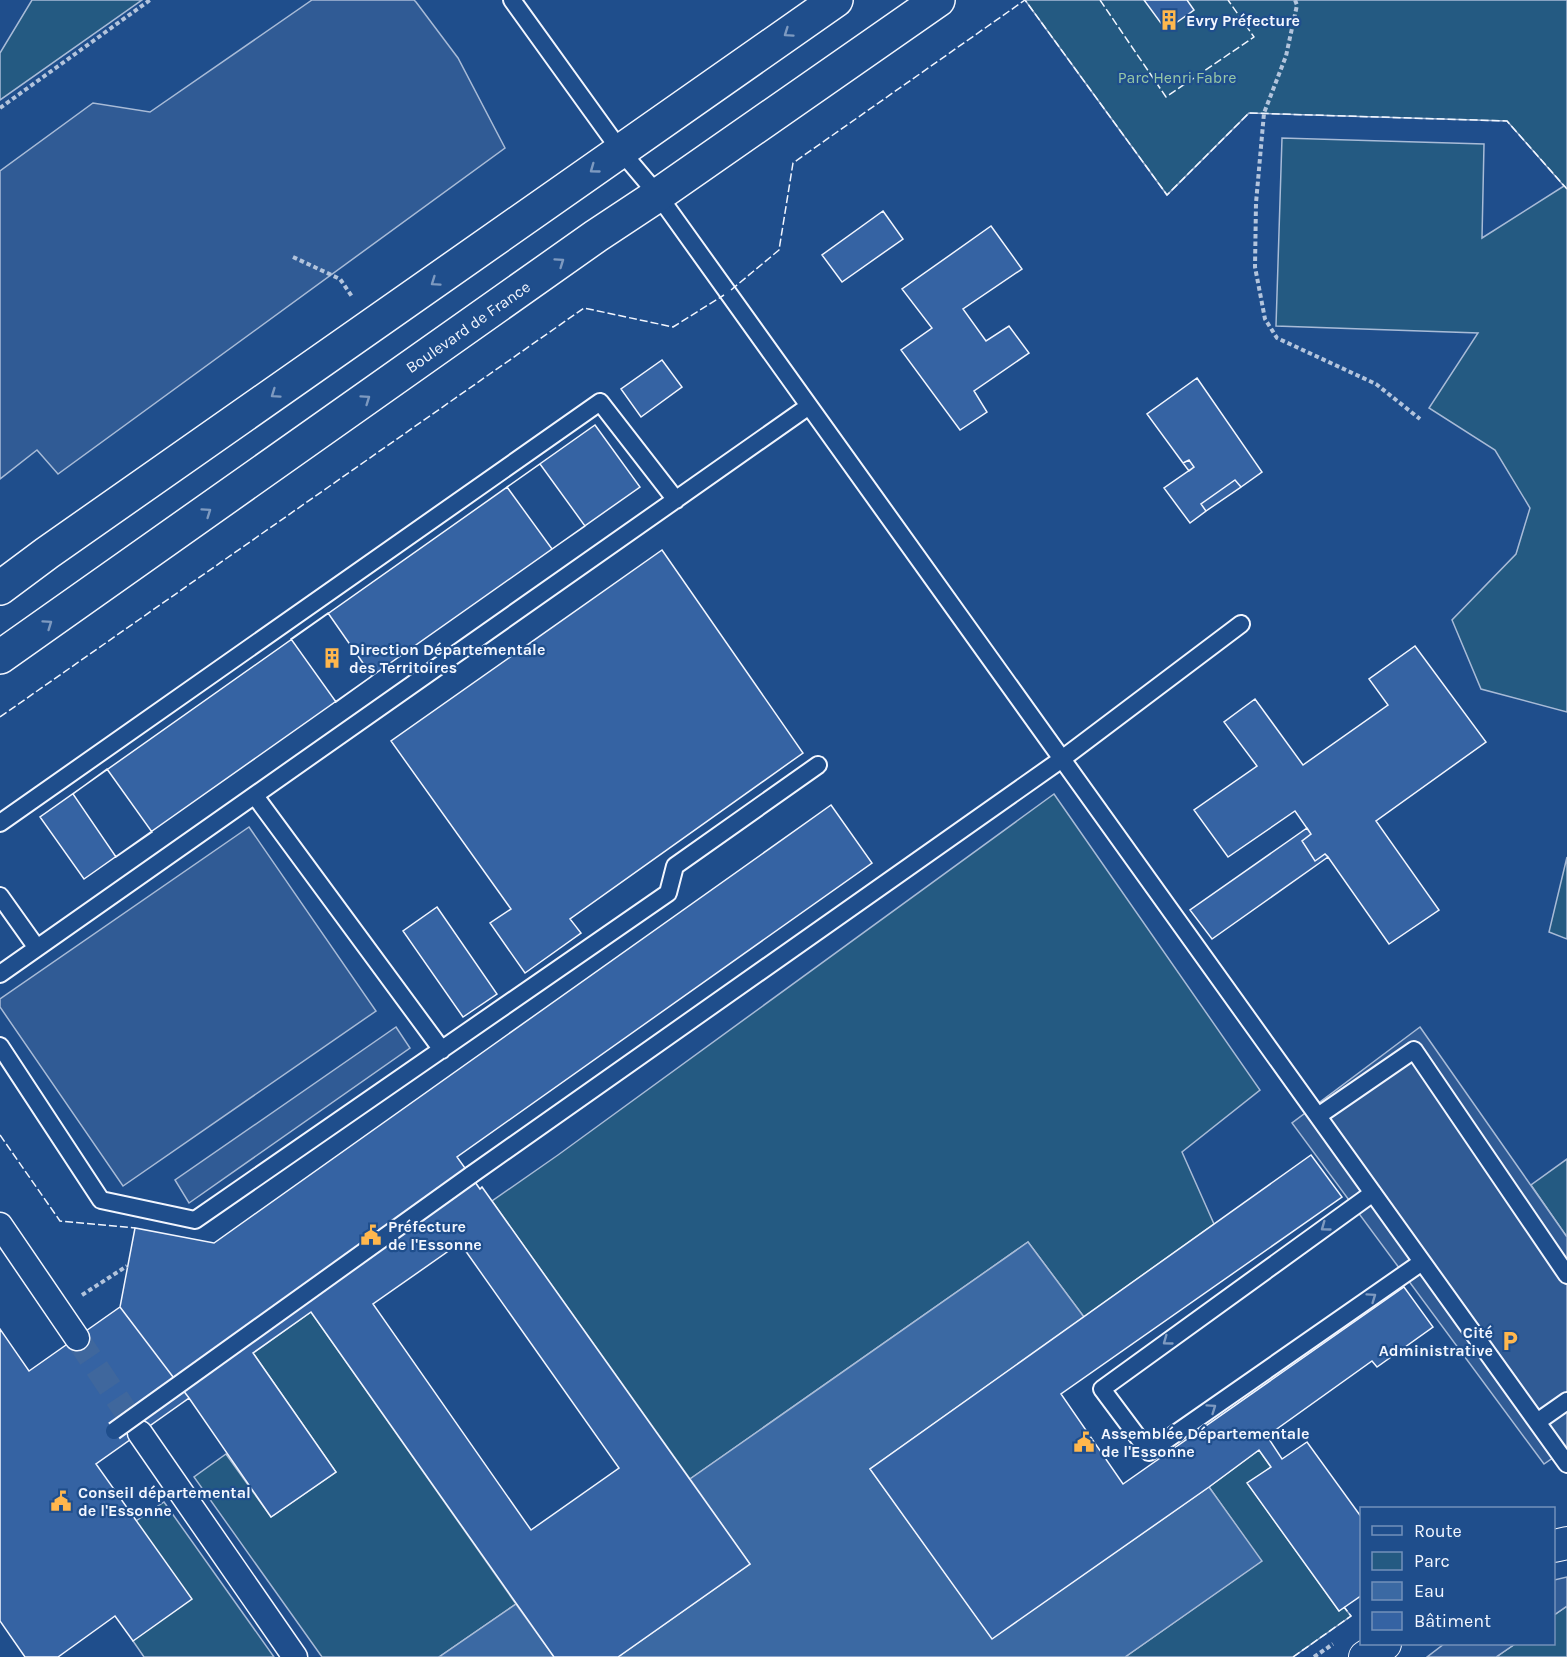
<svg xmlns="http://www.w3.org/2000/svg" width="1567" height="1657" viewBox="0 0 1567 1657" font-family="Karla,sans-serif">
<rect width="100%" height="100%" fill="#1f4e8c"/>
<path fill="#245a82" stroke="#a8bbd7" stroke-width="1.5" d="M32,0h110l-142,100v-47z
M1025,0h542v712l-86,-23 -29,-69 64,-66 14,-46 -35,-58 -66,-42 49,-75 -202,-7 6,-188 202,6 -2,94 82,-52 -57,-65 -258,-8 -82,82z
M1054,794l206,296 -78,62 32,72 -130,93 -56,-75 -338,237 -198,-278 66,-46z
M1567,857v82l-18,-7z
M1567,1159v78l-36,-52z
M311,1312l205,292 -77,53h-117l-128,-180 32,-23 45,63 65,-45 -83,-119z
M1259,1450l12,17 -23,17 91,127 5,-4 7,9 -58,41h-168l136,-96 -52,-74z
M164,1502l110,155h-130l-11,-16 3,-120z
M1567,1606v51h-71l19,-13h39v-29z"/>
<path fill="#305b95" stroke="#a8bbd7" stroke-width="1.5" d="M312,0h102l2,2 42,56 47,90 -447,326 -21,-24 -37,29v-308l93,-68 57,9z
M249,827l127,184 -253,175 -123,-179v-8z
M396,1027l14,21 -221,155 -14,-23z
M1420,1027l147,210v211l-23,16 -252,-341z
M1567,1577v29l-13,9v-35z
M1444,1644h71l-19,13h-69z"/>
<path fill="#3b69a3" stroke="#a8bbd7" stroke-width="1.5" d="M1028,1242l56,75 -214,152 122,169 217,-151 53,74 -137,96h-507l132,-93 -60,-85z
M516,1604l38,53h-115z"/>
<path fill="#3563a3" stroke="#f2f6ff" stroke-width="1.5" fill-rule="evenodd" d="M1144,0h43l7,10 -28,20z
M883,211l20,28 -61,43 -20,-27z
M991,226l31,43 -59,40 23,32 23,-15 20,27 -55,38 13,21 -27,18 -59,-80 31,-22 -30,-39z
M662,360l20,27 -41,30 -20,-28z
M1197,378l65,94 -21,15 -6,-7 -34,24 5,7 -16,12 -26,-35 30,-21 -5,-7 -6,3 -36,-49z
M595,425l45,62 -556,392 -44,-62z
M1189,460l5,7 -5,4 -6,-8z
M540,464l45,62 -33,23 -45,-62z
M1235,480l6,7 -35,24 -5,-7z
M662,550l141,203 -233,166 11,14 -56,40 -35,-50 21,-14 -120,-168z
M328,613l44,63 -36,26 -45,-63z
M1415,646l71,96 -110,79 63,89 -50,34 -61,-87 -3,-3 -10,7 -13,-20 9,-7 -16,-23 -67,46 -34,-47 63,-44 -33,-44 31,-23 48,66 85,-60 -19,-26z
M107,769l45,63 -36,25 -43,-63z
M831,805l41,58 -415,294 23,32 2,-2 268,377 -132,93h-64l-243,-345 -58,41 83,119 -65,45 -82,-119 -69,-91 15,-79 79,15zM460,1243l159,225 -88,62 -158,-226z
M1307,828l4,6 -9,7 13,20 10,-7 3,3 -116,82 -22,-29z
M437,907l60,87 -34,23 -60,-86z
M1311,1155l31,42 -281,197 62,90 281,-197 29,40 -56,40 -5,-6 -105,75 15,23 25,-17 55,76v77l-23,16 -92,-128 24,-16 -12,-17 -50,37 -217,152 -122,-170z
M120,1307l69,91 -93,66 96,135 -59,42 -18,-25 -57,41h-33l-25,-36v-292l29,42z"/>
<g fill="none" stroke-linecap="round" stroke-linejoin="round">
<path stroke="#3f679d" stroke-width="24" stroke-dasharray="24 12" stroke-linecap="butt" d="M77,1338l63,95"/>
<g stroke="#f2f6ff" stroke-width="20">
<path id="service" d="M512,0l108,150 38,45 909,1269
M255,796l187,254
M0,823l600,-421 76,98
M0,896l37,52
M0,974l809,-568
M0,1046l101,154 94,20 473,-327 7,-27 143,-101
M1318,1116l96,-66 153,225
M471,1175l591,-416 179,-135
M1373,1193l-271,196 47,63 273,-190
M1537,1422l30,-21"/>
</g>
<g stroke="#f2f6ff" stroke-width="27">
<path id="pedestrian" d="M0,1225l77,113
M140,1433l155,224"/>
</g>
<g stroke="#f2f6ff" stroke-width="34">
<path id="minor" d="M1554,1546l13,-3
M1365,1657l20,-13"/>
</g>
<g stroke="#f2f6ff" stroke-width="36">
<path id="secondary" d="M0,588l47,-35 789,-553
M0,657l596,-421 62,-41 280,-195"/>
</g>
<path stroke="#b3c4dc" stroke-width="4" stroke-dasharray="4.5 3" stroke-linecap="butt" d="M1295,0l2,5 -11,51 -22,57 -8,90 -1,64 10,52 12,19 99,46 44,35
M0,108l150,-108
M293,257l47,22 13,19
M82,1295l45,-29
M1314,1657l19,-13"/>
<use href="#service" stroke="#1f4e8c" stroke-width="16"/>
<use href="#pedestrian" stroke="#1f4e8c" stroke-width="24"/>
<use href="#minor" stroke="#1f4e8c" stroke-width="32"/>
<use href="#secondary" stroke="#1f4e8c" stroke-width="33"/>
<g stroke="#f2f6ff" stroke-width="20" stroke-linecap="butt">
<path id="service-bridge" d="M114,1431l357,-256"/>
</g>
<use href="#service-bridge" stroke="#1f4e8c" stroke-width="16"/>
<path stroke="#f2f6ff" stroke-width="1.5" stroke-dasharray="8 3" stroke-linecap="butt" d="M1100,0l66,97 88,-60 -26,-37
M731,290l48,-40 14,-87 232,-163 142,195 82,-82 258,8 60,68
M0,717l584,-409 89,19 51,-32
M0,1135l60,86 75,7
M1293,1657l58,-41 -7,-9"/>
</g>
<defs><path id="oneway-chevron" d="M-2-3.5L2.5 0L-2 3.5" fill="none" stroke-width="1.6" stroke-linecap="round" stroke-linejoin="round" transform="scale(1.5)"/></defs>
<g stroke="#7e9ac0">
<use href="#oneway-chevron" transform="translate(788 33) rotate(145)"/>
<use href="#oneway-chevron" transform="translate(594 169) rotate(144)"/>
<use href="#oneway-chevron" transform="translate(560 262) rotate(-35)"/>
<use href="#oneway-chevron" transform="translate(435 282) rotate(145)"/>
<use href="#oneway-chevron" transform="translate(275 394) rotate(145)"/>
<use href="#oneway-chevron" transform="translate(366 399) rotate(-35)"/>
<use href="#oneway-chevron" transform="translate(207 512) rotate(-35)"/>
<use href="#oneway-chevron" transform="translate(48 624) rotate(-35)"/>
<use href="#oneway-chevron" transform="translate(1325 1227) rotate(144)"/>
<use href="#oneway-chevron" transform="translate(1372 1297) rotate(-35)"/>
<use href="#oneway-chevron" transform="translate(1167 1341) rotate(144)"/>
<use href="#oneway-chevron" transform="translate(1212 1408) rotate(-35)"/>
</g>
<defs>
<g id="building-bare" transform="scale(1.62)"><path d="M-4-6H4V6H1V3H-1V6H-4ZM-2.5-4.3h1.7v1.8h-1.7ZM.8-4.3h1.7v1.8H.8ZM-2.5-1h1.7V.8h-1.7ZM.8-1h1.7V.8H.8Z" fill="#ffb74d" stroke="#1f4e8c" stroke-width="2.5" paint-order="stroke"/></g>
<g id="civic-bare" transform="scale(1.62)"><path d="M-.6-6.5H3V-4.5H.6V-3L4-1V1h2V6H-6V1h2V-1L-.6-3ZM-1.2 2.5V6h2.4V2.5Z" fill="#ffb74d" stroke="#1f4e8c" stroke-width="2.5" paint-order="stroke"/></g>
<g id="parking-bare" transform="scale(1.62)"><path d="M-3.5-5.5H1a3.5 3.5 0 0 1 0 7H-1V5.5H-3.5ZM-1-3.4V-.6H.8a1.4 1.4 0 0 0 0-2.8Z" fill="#ffb74d" stroke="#1f4e8c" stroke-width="2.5" paint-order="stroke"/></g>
</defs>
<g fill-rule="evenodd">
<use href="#building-bare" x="1169" y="20"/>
<use href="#building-bare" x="332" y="658"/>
<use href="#civic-bare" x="371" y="1235"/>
<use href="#parking-bare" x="1510" y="1341"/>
<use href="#civic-bare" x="1084" y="1442"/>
<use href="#civic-bare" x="61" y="1501"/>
</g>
<g text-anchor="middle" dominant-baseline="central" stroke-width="4.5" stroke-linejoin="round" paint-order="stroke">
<g font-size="16" font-weight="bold" fill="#f2f6ff" stroke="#1f4e8c" text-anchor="start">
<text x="1186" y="20">Evry Préfecture</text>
<text x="349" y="649">Direction Départementale<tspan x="349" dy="18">des Territoires</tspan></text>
<text x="388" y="1226">Préfecture<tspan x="388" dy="18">de l'Essonne</tspan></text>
<text x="1493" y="1332" text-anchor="end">Cité<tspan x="1493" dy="18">Administrative</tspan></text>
<text x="1101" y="1433">Assemblée Départementale<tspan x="1101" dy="18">de l'Essonne</tspan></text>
<text x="78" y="1492">Conseil départemental<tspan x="78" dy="18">de l'Essonne</tspan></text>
</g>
<g font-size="16" fill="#97c8a6" stroke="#1f4e8c">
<text x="1177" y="77">Parc Henri Fabre</text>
</g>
<g font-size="16" fill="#f2f6ff" stroke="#1f4e8c">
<text transform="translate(468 327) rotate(-35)">Boulevard de France</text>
</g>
</g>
<rect x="1360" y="1507" width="195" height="138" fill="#1f4e8c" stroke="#7391ba" stroke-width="1.5"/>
<rect x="1372" y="1526" width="30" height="9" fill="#1f4e8c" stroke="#7391ba" stroke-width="1.5"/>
<text x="1414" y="1537" font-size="18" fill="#f2f6ff">Route</text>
<rect x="1372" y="1552" width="30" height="18" fill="#245a82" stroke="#7391ba" stroke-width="1.5"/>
<text x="1414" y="1567" font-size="18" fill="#f2f6ff">Parc</text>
<rect x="1372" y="1582" width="30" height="18" fill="#3b69a3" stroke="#7391ba" stroke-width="1.5"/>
<text x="1414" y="1597" font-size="18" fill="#f2f6ff">Eau</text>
<rect x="1372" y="1612" width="30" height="18" fill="#3563a3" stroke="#7391ba" stroke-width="1.5"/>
<text x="1414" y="1627" font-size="18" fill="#f2f6ff">Bâtiment</text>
</svg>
